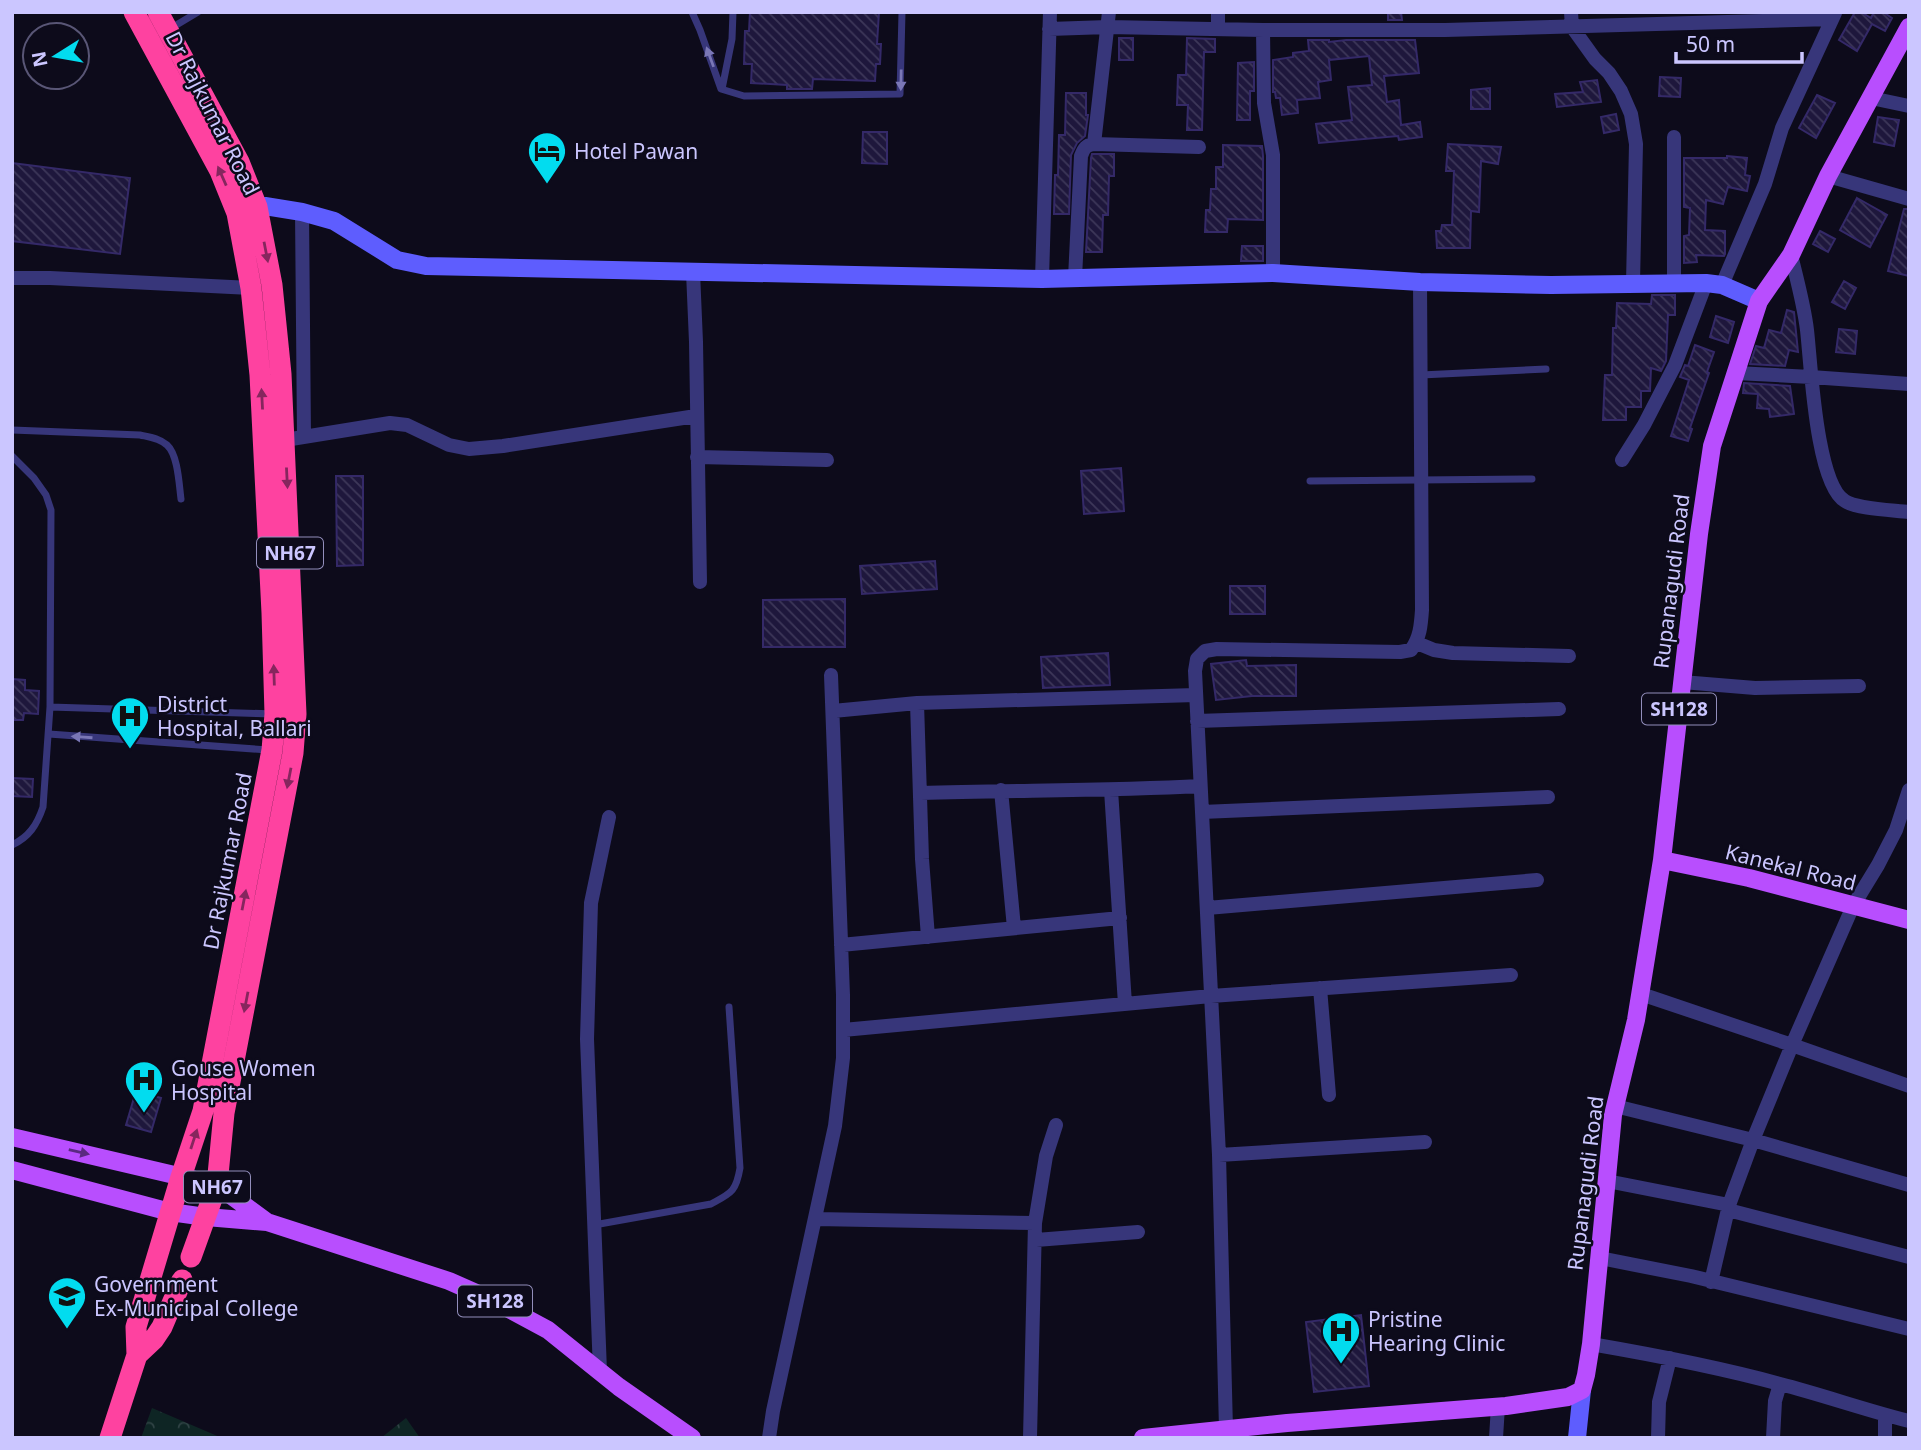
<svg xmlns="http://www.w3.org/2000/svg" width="1921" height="1450" viewBox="0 0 1921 1450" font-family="'Noto Sans',sans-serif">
<defs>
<pattern id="park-crowns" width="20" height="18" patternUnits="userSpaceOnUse" patternTransform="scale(1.75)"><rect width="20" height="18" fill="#0e2524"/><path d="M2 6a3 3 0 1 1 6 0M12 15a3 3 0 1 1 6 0" fill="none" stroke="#304345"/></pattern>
<pattern id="building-back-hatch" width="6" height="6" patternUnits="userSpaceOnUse" patternTransform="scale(1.75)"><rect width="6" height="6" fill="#1e173c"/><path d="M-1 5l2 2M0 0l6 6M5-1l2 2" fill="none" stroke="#3d3759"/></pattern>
</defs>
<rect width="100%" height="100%" fill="#0d0b1b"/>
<path fill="url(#park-crowns)" d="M152,1408l70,30h-81z
M406,1418l14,20h-39z"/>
<path fill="url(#building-back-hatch)" stroke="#342968" stroke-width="2" d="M750,12h129l-2,32h4l-1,20h-4l-1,17 -62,-2 -1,10h-25v-4l-36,-2 1,-19h-8l1,-33h4z
M1388,12h13l1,8h-14z
M1855,12h6l10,6 3,-6h9l9,6 -7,13 -13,-7 -15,27 -18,-11z
M1119,38h14v22h-14z
M1187,38l28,1v13h-11l-2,78h-15l1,-25h-11l1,-30h8z
M1308,40h21v2l17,-2h69l4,33 -35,3 3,26 12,-2 2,25 19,-3 2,15 -23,3 -1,-4 -79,7 -3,-19 36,-4 -4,-33 24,-2 -3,-29 -40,4 2,20 -13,2 2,16 -23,2 1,13 -16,2 -2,-17h-4l-1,-6h-2v-32l20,-3v-4l16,-2z
M1254,62v29h-4v29h-13l1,-57z
M1660,77l21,1 -1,19 -21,-1z
M1597,80l4,22 -44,5 -2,-13 28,-2 -3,-10z
M1490,88v21h-19v-19z
M1066,93h20v22h2l-3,21 -8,7 -6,12 -2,59h-15l1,-39h3l1,-40h6z
M1817,95l18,8 -19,35 -17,-10z
M1616,114l3,16 -15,3 -3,-16z
M1878,117l21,3 -5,26 -20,-4z
M863,132h24v32l-25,-1z
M1448,144l53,3 -3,17 -17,-3 -2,51 -8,-1 -1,37h-33l-1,-17h5l1,-6h10l2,-54h-8z
M1223,145l39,1 1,10v64l-35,-1 -1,13h-22l1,-22h4l1,-21h5v-22h7z
M1092,154h22v22h-5l-1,39h-5l-1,37h-16l5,-94z
M1727,156l20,2 -2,17 5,1 -3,15 -19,-4 -5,17 -17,-4 -1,30 20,1v23l-1,2 -28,-1 1,7 -13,1v-27l5,-1 1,-27 -6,-1v-49h43z
M12,163l118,15 -10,76 -108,-13z
M1857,198l30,17 -17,32 -30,-17z
M1904,209h5v67l-21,-5z
M1820,231l15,8 -7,13 -15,-8z
M1242,246h21v15h-22z
M1844,281l12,7 -11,21 -13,-7z
M1652,295h23v20h-7l-2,46 -5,10 -10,-3 -1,23h-9v16h-15v13h-23l2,-45h7l1,-47h3l1,-25 34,1z
M1787,310l7,2 4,40 -9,-2 -4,16 -35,-2 6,-18 8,2 5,-18 12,3z
M1716,316l18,6 -6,21 -18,-6z
M1839,329l18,2 -2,23 -19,-2z
M1695,345l19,7 -7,20 2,1 -19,55 2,1 -4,12 -17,-5 18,-56 -9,-3 5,-12 3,1z
M1744,383l46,3 4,28 -24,3 -1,-8 -12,-1 1,-14 -15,-1z
M1121,468l3,43 -40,3 -3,-43z
M336,476h27v89l-26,1z
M935,561l2,28 -75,5 -2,-28z
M1230,586h35v28h-35z
M845,599v48h-82v-47z
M1108,653l2,32 -67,3 -2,-31z
M1246,660l1,6 49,-1v31h-44l-36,4 -5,-36z
M12,679l13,1v10l14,1 -1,23 -14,-1 -1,7h-11z
M12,778l21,1 -1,18 -20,-1z
M136,1091l25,7 -10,34 -25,-7z
M1361,1315l8,71 -55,6 -8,-70z"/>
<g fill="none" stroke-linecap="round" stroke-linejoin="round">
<path stroke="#37367a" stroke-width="7" d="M692,12l8,18 21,59 23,7 156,-2 2,-82
M168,30l30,-18
M722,89l10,-50 1,-27
M1421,375l125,-6
M12,430l128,5c9,2 19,3 27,10 11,10 12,39 14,54
M12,456l22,22 12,17 5,15 -1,197 -7,100c-6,18 -14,30 -31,38
M1310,481l222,-2
M50,707l224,7
M49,734l219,16
M594,1225l117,-21c20,-11 25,-12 29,-36l-11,-161"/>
<path stroke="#37367a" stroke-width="14" d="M1571,12l1,15 23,32 14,14 12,18 10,23 5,30 -3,139
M1049,29l59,-2 155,3h182l387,-11
M1218,29v-17
M1263,30l1,73 9,52v118
M1871,98l38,8
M1674,137v147
M1094,144l15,-132
M1828,176l81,23
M302,212l2,224
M1791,255c6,25 13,50 16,75 4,34 9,154 38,171 12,8 48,9 64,11
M693,272l3,70 4,240
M12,278h38l201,10
M1075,278l6,-122c3,-8 5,-11 13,-12l105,3
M1042,279l8,-267
M1722,285l43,-101 17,-56 53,-115
M1736,373l75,4 98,7
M285,440l105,-17 17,2 42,20 20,4 34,-3 193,-30
M697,457l130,3
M1622,460l22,-35 31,-60 31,-82
M1417,643l17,7 19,3 116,3
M1682,682l73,6 104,-2
M917,703l5,156 6,78
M833,711l84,-8 279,-8
M1197,721l362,-12
M1001,790l13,138
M1111,790l14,214
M921,793c93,-3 186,-2 279,-7
M1202,812l346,-15
M1207,908l330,-28
M841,945l279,-27
M1320,988l9,107
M1641,994l151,51 117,41
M843,1030l368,-34 300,-21
M1615,1106l138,34 156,45
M1219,1155l206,-13
M1607,1181l122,24
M1728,1210l181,47
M816,1219l219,4
M1036,1240l102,-8
M1600,1258l91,18 218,53
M1711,1282l18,-77 24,-65 39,-95 61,-139 25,-41 18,-35 13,-40
M1591,1344c64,11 127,23 189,40 43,11 85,26 129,37
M600,1371l-13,-332 4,-136 18,-86
M1885,1415v23
M1226,1429l-7,-274 -24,-484 2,-12 8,-8 12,-2 183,3 11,-2c9,-12 10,-25 11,-40l-2,-328
M769,1438l4,-27 62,-285 8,-68v-63l-12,-320
M1030,1438l5,-215 11,-67 10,-31
M1496,1438l2,-32
M1658,1438l1,-36 11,-44
M1773,1438l2,-37 5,-17"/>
<path stroke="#5e5dfe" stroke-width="18" d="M247,210l18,-4 37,6 32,9 63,39 29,6 616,13 231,-6 147,9 131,3 155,-2 16,2 37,16
M1577,1438l5,-48"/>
<path stroke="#b84efe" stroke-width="18" d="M1662,860l87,18 160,42
M12,1137l205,48 50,37
M12,1170l158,42 36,5 61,5 182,59 43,19 56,30 71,57 73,51
M1143,1438l144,-15 219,-17 62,-9 14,-7 4,-15 5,-31 22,-229 23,-95 26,-160 37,-326 13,-88 47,-145 32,-46 37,-79 81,-149"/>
<path stroke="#fe42a0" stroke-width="21" d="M158,12l81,150 18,45 15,78 9,89 15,340 -3,39 -69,360 -7,72 -26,72
M137,1355l17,-16 8,-12 20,-47
M110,1438l27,-83 -1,-28 45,-150 22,-66 69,-361 3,-36 -3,-101 -12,-238 -9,-87 -14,-75 -17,-42 -86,-159"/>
</g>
<defs><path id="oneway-solid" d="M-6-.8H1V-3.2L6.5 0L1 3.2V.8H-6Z" transform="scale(1.75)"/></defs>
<g fill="#7a77b6">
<use href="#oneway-solid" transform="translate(710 57) rotate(-110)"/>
<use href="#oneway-solid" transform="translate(901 80) rotate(91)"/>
<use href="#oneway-solid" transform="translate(82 737) rotate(-176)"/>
</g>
<g fill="#86265e">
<use href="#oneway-solid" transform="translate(222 176) rotate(-114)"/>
<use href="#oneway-solid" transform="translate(266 252) rotate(79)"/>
<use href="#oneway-solid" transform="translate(262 399) rotate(-93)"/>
<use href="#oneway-solid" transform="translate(287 478) rotate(87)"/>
<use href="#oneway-solid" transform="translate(274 675) rotate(-92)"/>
<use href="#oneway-solid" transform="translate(289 778) rotate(101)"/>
<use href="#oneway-solid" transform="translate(244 900) rotate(-79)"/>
<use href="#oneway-solid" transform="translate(246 1002) rotate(101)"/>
<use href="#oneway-solid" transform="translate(194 1139) rotate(-72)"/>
</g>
<use fill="#5a2981" href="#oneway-solid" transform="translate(79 1152) rotate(13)"/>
<defs>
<g id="hotel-pin" transform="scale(2.0125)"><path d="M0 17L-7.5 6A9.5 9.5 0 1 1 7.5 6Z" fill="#02dcef" stroke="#0d0b1b"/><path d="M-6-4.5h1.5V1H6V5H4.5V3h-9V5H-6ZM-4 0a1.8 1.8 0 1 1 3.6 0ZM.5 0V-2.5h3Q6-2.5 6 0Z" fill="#111"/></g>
<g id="hospital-pin" transform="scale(2.0125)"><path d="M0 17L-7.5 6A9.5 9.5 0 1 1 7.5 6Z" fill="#02dcef" stroke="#0d0b1b"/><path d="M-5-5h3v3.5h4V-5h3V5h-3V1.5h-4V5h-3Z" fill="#111"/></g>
<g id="university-pin" transform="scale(2.0125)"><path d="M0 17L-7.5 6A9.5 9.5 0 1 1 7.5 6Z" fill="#02dcef" stroke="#0d0b1b"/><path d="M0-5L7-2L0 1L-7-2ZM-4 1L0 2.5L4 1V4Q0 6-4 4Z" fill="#111"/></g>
</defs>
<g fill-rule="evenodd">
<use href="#hotel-pin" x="547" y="151"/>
<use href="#hospital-pin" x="130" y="716"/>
<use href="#hospital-pin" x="144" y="1080"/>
<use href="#university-pin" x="67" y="1296"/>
<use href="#hospital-pin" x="1341" y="1331"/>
</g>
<g text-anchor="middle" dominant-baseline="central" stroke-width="5" stroke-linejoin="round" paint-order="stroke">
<g fill="#0d0b1b" stroke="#928ebb" stroke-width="2">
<rect x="257" y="537.5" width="66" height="31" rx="5"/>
<rect x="1642" y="693.5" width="74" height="31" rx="5"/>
<rect x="184" y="1171.5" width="66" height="31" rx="5"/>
<rect x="458" y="1285.5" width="74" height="31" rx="5"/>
</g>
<g font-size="19" font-weight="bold" fill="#cbc6ff">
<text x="290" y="553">NH67</text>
<text x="1679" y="709">SH128</text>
<text x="217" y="1187">NH67</text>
<text x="495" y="1301">SH128</text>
</g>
<g font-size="21" fill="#cbc6ff" stroke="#0d0b1b">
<text transform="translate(213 113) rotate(63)">Dr Rajkumar Road</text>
<text transform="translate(1671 581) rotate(-83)">Rupanagudi Road</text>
<text transform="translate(227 861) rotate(-79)">Dr Rajkumar Road</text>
<text transform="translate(1791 867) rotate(14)">Kanekal Road</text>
<text transform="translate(1585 1183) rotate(-83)">Rupanagudi Road</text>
</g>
<g font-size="21" fill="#cbc6ff" stroke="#0d0b1b" text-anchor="start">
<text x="574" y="151">Hotel Pawan</text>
<text x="157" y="704">District<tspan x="157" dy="24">Hospital, Ballari</tspan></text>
<text x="171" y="1068">Gouse Women<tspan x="171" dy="24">Hospital</tspan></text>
<text x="94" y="1284">Government<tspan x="94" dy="24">Ex-Municipal College</tspan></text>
<text x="1368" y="1319">Pristine<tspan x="1368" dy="24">Hearing Clinic</tspan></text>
</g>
</g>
<rect width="1921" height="1450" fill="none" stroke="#cbc6ff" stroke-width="28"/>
<g transform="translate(56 56) rotate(259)"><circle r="33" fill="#0d0b1b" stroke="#595676" stroke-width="2"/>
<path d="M0-5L12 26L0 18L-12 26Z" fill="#02dcef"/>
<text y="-10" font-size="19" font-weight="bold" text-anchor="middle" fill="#cbc6ff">N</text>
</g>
<path d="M1676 52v10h126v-10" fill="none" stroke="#cbc6ff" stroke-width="3.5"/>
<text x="1686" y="52" font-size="21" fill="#cbc6ff" stroke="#0d0b1b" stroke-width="5" paint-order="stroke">50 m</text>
</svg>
